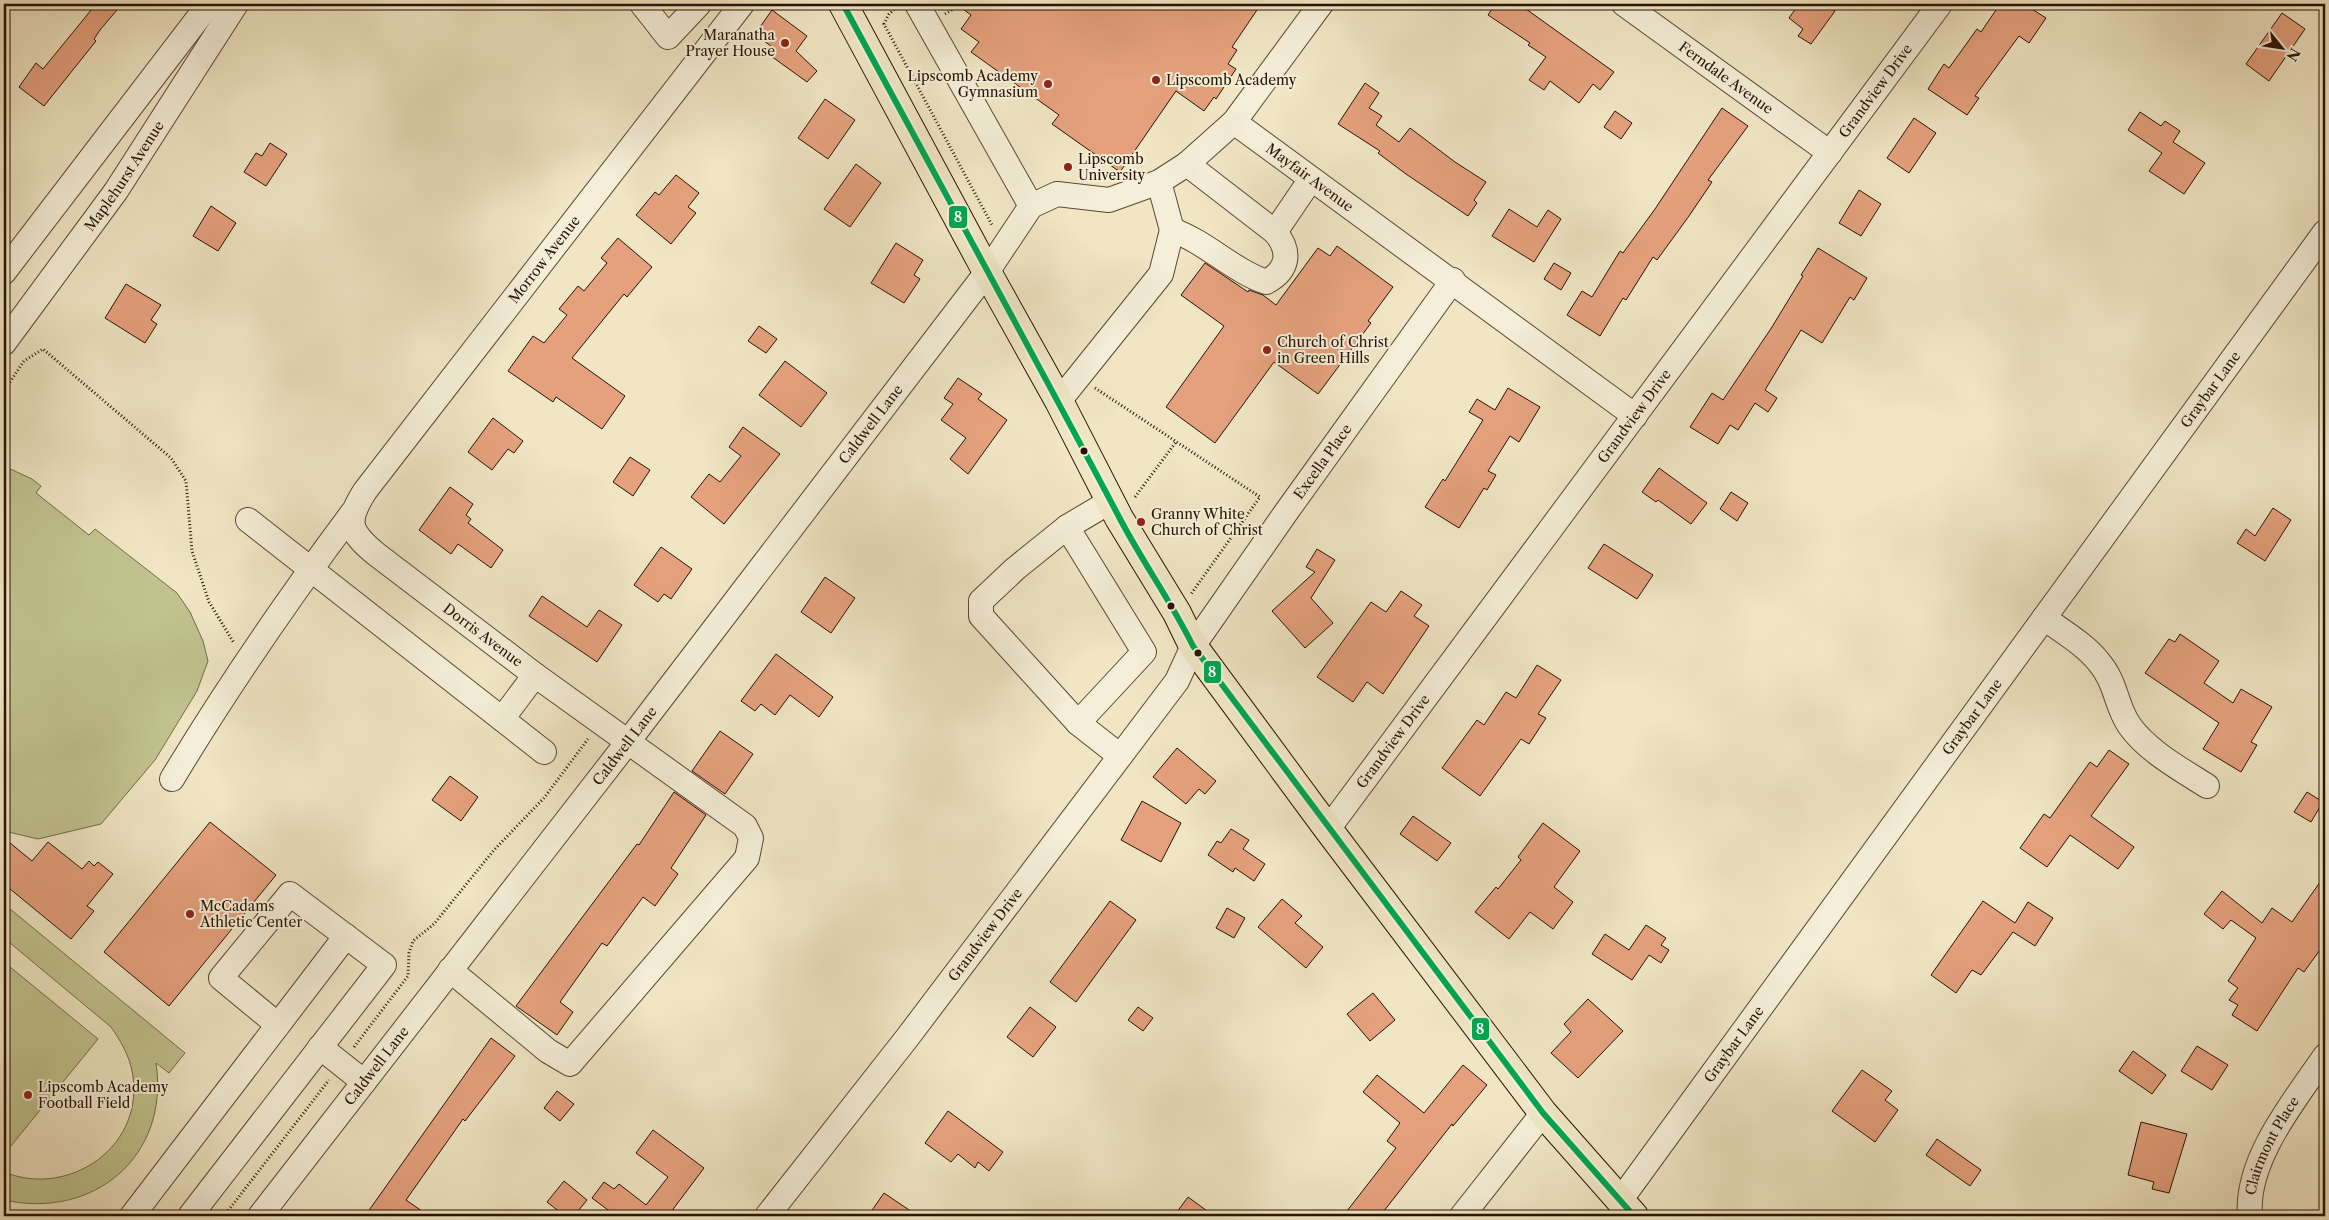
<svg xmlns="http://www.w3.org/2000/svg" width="2329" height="1220" viewBox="0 0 2329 1220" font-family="'Libre Caslon Text',serif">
<rect width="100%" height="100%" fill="#f0e6c4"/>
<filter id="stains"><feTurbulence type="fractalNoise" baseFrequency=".004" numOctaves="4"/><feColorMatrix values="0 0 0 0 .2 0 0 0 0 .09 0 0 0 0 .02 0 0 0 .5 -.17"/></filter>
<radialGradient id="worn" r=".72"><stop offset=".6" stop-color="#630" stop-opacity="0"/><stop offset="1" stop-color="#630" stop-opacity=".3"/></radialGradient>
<path fill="#c1c38f" stroke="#756a49" d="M4,466l28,13 9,7 -5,7 53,42 6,-6 82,64 13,19 13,29 5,20 -11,30 -42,69 -54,64 -63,15 -34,-8z
M4,904l181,149 -16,20 -13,-10c14,93 -62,157 -152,137v-28c66,27 143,-27 128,-101 -3,-16 -12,-31 -21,-44l-107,-89z
M4,962l94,77 -92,113 -2,-2z"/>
<path fill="#e5a17e" stroke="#291203" d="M96,4h26l-22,26 -6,9 2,2 -52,65 -25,-19 17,-24 7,6z
M956,4h305l-29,43 5,3 -9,14 8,5 -20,30 -2,-2 -10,14 -28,-20 -56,81 -68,-48 7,-9 -88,-63 8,-10 -18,-13 10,-14z
M1495,4h24l95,68 -14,18 -7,-6 -14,19 -29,-22 -6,9 -15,-10 17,-23 -18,-12 2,-2 -42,-28z
M1799,4h26l10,7 -24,33 -13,-8 5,-7 -14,-11z
M2000,4h24l22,14 -17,25 -10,-7 -44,60 4,2 -12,17 -39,-26 16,-25 5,4 28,-39 4,3z
M772,10l35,26 -11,15 21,20 -10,11 -36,-26 5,-6 -21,-16z
M2282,13l23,16 -36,52 -23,-17z
M1365,83l14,10 -10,15 13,8 -6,9 23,17 11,-14 45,34 31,20 -12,18 3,3 -9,13 -62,-42 -28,-21 2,-2 -42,-27z
M825,99l30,21 -27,39 -30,-21z
M1722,108l26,18 -40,54 4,2 -23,34 -32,44 -4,-3 -27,43 -3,-2 -23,38 -33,-21 15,-24 10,6 28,-46 3,2 32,-44z
M1615,111l17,12 -11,16 -17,-12z
M2140,112l21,14 4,-5 15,10 -7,11 32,21 -21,31 -35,-23 13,-18 -34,-23z
M1914,118l22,15 -27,40 -22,-15z
M270,143l17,11 -21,32 -22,-14 12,-19 6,3z
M856,164l25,19 -31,44 -26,-18z
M676,175l23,18 -11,14 8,6 -25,31 -35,-29 19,-23 4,3z
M1859,190l22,14 -20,32 -22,-13z
M211,206l25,17 -18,28 -25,-15z
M1509,209l28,18 11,-17 13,9 -27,43 -42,-26z
M618,238l34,29 -25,30 -3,-3 -52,64 53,38 -23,33 -46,-32 -3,5 -45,-31 25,-35 11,7 23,-28 -8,-6 19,-23 6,5 23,-28 -6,-5z
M896,243l27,17 -9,15 6,4 -16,24 -33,-20z
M1337,246l56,41 -25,34 3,2 -53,71 -44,-32 -59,81 -49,-36 58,-81 -43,-31 24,-32 43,29 1,-2 14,5 13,10 42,-57 12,8z
M1818,248l49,30 -13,22 -4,-3 -28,46 -21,-13 -36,60 12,8 -9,14 -13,-9 -17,27 -8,-5 -12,19 -28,-17 22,-34 11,7 49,-73 31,-51 -2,-1z
M1554,263l17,10 -10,17 -17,-11z
M126,284l35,21 -10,15 6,4 -12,19 -40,-25z
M759,326l18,13 -11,14 -18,-12z
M785,361l42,32 -26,34 -42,-32z
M958,378l24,16 -4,5 29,21 -39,54 -18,-15 16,-21 -25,-18 12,-16 -9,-6z
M1508,388l32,19 -21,35 -9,-6 -22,35 8,4 -9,15 -3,-2 -25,40 -34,-21 18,-28 2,2 38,-61 -14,-8 8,-13 18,11z
M493,418l30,23 -9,12 -6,-4 -16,21 -24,-18z
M743,427l37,27 -56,70 -33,-27 18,-23 11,8 21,-26 -12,-9z
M630,457l20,13 -17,26 -20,-14z
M1659,468l48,35 -16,21 -33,-24 -2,2 -14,-10z
M450,487l23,17 -7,11 5,4 -3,4 35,27 -12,18 -33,-24 -7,10 -32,-24z
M1731,492l17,11 -11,18 -17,-12z
M2273,508l18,12 -26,41 -28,-18 9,-14 9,7z
M1604,544l49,31 -16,24 -49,-31z
M661,547l31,22 -21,30 -7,-5 -6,8 -24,-17z
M1317,549l18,11 -24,38 22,25 -28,25 -33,-37 43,-39 -9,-5z
M825,577l30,21 -24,35 -30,-21z
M1401,591l21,14 -8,11 15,10 -46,68 -16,-12 -14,20 -36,-25 54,-75 15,10z
M542,596l45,31 12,-17 23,15 -25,37 -68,-46z
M2180,634l39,27 -15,22 29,20 8,-14 31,18 -21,35 6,3 -16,27 -38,-23 16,-26 -74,-50 24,-34 6,3z
M776,654l57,43 -14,20 -29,-22 -15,20 -14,-11 -6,7 -14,-10z
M1537,665l24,15 -23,34 8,4 -17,26 -8,-5 -41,57 -38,-28 35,-48 7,5 22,-33 10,6z
M720,731l33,23 -28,40 -33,-23z
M1177,748l39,33 -11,13 -6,-5 -13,15 -33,-27z
M2109,750l20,14 -38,52 43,31 -16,22 -48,-34 -23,32 -27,-19 24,-34 6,4 40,-56 7,5z
M450,776l28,21 -17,24 -29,-21z
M674,792l32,23 -35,53 7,6 -23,32 -12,-9 -36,49 -5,-3 -42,59 13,10 -16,23 -41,-29 121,-162 2,1z
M2307,792l16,10 -12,20 -17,-10z
M1142,801l39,22 -20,39 -40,-22z
M1413,816l38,27 -14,18 -37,-27z
M210,822l66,53 -107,131 -65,-54z
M1543,823l37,28 -26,36 19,15 -20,27 -23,-17 -21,27 -34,-27 21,-25 2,2 23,-29 -3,-3z
M1231,829l18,11 -6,9 22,15 -11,17 -19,-13 -2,4 -25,-17 9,-14 4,2z
M4,838l28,23 16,-19 34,27 7,-8 5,5 4,-4 15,12 -26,32 7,5 -23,28 -67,-55z
M2325,875v68l-21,29 -6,-4 -41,63 -25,-16 6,-10 -9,-5 9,-12 -10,-7 28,-43 -25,-18 -8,9 -19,-15 18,-23 40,32 10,-15 20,14z
M1282,899l20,17 -7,7 28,24 -17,21 -48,-41z
M1110,901l26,19 -60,82 -26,-20z
M1983,901l32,22 13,-21 25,16 -18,28 -22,-14 -32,43 -9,-5 -16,23 -25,-18z
M1227,908l18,10 -11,20 -18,-10z
M1646,925l20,13 -5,7 8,5 -8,13 -12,-8 -17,25 -40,-26 13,-20 24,16z
M1373,993l22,27 -25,21 -23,-27z
M1588,999l35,32 -45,47 -27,-25 20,-21 -7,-8z
M1030,1007l26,20 -23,30 -26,-20z
M1138,1007l15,11 -10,13 -15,-11z
M491,1038l24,18 -50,65 -2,-2 -57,81 23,16h-64z
M2197,1046l31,19 -16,25 -31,-19z
M2133,1051l33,24 -14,19 -33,-23z
M1463,1065l24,20 -34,41 -1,-2 -72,92h-37l53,-68 -9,-7 13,-18 -37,-31 14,-17 47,38z
M1862,1070l30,21 -7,9 13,10 -23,32 -43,-31z
M557,1091l17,13 -14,17 -16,-13z
M948,1111l55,41 -14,19 -11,-9 -3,6 -17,-14 -7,8 -26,-19z
M2141,1122l46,12 -18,59 -17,-4 2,-7 -26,-7z
M653,1130l51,38 -36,48h-52l-24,-18 12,-16 10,7 5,-5 27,21 22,-28 -32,-24z
M1937,1139l44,31 -11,16 -44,-31z
M564,1181l23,19 -13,16h-9l-18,-14z
M884,1193l34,23h-50z
M1188,1197l26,19h-40z"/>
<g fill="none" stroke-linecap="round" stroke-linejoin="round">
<g stroke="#5b4733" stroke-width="26">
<g id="minor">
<path d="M642,4l26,33 31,-33"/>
<path d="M917,4l114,202"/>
<path id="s1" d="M1624,4l206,149"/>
<path id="s2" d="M1234,122l401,294"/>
<path d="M1187,164l88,68 36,-53"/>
<path d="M1172,230c34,12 60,40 94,52 23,-12 25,-31 9,-50"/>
<path d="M4,272l205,-268"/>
<path id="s3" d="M4,343l112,-152 120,-187"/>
<path d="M1059,401l102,-127 11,-44 -13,-48"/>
<path d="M248,520l296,232"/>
<path d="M1067,527l77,125 -66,71 42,33"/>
<path d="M2044,618c18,13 40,26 54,43 19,22 17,43 31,64 18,26 53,45 78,61"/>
<path d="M502,719l33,-44"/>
<path d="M1078,723l-97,-107v-15l34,-32 52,-42 44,-26"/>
<path d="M172,779c56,-93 116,-180 181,-267"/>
<path id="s4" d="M1328,829l612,-825"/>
<path id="s5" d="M450,970l98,81 22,13 177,-206 4,-20 -6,-12 -210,-151 -159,-121c-28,-23 -30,-33 -11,-63l377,-487"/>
<path d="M320,1047l44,35"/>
<path id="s6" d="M1619,1202l706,-970"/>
<path d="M132,1216l214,-280"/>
<path d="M190,1216l194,-251 -94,-71 -69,84 57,47"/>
<path id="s7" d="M260,1216l367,-473 360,-471 44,-66 26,-12 52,6 50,-18 28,-18 47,-42 87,-118"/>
<path id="s8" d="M767,1216l140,-178 270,-357 16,-35 94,-135 166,-231"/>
<path d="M1462,1216l81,-103"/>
<path id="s9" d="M2250,1216c-5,-56 45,-116 75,-160"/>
</g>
</g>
<g stroke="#291203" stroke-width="30">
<path id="major" d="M843,4l144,268 72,129 60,117 58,95 16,33 135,183 215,284 91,103"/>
</g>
<path stroke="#291203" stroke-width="3" stroke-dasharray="1 2.5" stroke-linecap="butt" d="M897,7l-8,7 -5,10 108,201
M945,14l17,-10
M1095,388l165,109 -69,97
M4,391l20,-30 19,-12 128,109 15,23 6,70 17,51 25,41
M1135,497l41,-55
M354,1047l54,-71 1,-23 4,-12 21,-17 60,-74 50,-52 44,-59
M224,1216l105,-136"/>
<use href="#minor" stroke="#f5efd9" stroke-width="24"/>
<use href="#major" stroke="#f0e6c4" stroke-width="28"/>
<g stroke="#f5efd9" stroke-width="10">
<path id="bus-1" d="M843,4c92,171 185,340 275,511 23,45 53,86 75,131l350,467 91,103"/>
</g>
<use href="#bus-1" stroke="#00a651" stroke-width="6"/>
</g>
<g fill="#8f2418" stroke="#f5efd9" stroke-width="2">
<circle cx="785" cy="43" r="5"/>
<circle cx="1156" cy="80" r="5"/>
<circle cx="1048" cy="84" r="5"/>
<circle cx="1068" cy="167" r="5"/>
<circle cx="1267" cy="350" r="5"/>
<circle cx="1141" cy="522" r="5"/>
<circle cx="190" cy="914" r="5"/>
<circle cx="28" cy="1095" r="5"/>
</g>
<g fill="#291203" stroke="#f5efd9" stroke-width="2">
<circle cx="1084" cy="451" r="4.5"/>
<circle cx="1171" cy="606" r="4.5"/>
<circle cx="1198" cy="653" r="4.5"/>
</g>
<g text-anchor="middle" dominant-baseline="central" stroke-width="4" stroke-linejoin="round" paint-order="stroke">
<g font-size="14" fill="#291203" stroke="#f5efd9" text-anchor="start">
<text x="775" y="35" text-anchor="end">Maranatha<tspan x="775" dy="16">Prayer House</tspan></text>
<text x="1038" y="76" text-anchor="end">Lipscomb Academy<tspan x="1038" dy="16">Gymnasium</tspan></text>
<text x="1166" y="80">Lipscomb Academy</text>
<text x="1078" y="159">Lipscomb<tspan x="1078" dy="16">University</tspan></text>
<text x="1277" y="342">Church of Christ<tspan x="1277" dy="16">in Green Hills</tspan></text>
<text x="1151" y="514">Granny White<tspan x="1151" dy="16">Church of Christ</tspan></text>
<text x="200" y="906">McCadams<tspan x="200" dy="16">Athletic Center</tspan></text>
<text x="38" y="1087">Lipscomb Academy<tspan x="38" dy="16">Football Field</tspan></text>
</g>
<g font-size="14" fill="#291203" stroke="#f5efd9">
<text stroke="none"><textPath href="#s1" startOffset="126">Ferndale Avenue</textPath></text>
<text stroke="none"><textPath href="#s4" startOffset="919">Grandview Drive</textPath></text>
<text stroke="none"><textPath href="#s3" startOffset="206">Maplehurst Avenue</textPath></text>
<text stroke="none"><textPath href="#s2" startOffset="94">Mayfair Avenue</textPath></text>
<text stroke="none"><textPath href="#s5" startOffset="1284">Morrow Avenue</textPath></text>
<text stroke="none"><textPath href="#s6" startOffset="1005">Graybar Lane</textPath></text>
<text stroke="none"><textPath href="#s4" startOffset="514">Grandview Drive</textPath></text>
<text stroke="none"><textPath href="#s7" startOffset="1000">Caldwell Lane</textPath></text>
<text stroke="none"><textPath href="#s8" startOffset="938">Excella Place</textPath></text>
<text transform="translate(483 635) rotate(37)">Dorris Avenue</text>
<text stroke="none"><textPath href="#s6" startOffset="600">Graybar Lane</textPath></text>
<text stroke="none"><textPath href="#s4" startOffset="109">Grandview Drive</textPath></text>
<text stroke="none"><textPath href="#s7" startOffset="595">Caldwell Lane</textPath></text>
<text stroke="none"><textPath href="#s8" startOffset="356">Grandview Drive</textPath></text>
<text stroke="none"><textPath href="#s6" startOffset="195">Graybar Lane</textPath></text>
<text stroke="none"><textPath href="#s7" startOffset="190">Caldwell Lane</textPath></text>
<text stroke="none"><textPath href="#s9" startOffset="75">Clairmont Place</textPath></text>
</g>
</g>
<g stroke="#f5efd9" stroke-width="2">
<rect x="948" y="205" width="20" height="24" rx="5" fill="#00a651"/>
<rect x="1203" y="660" width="19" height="24" rx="5" fill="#00a651"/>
<rect x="1471" y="1017" width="19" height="24" rx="5" fill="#00a651"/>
</g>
<g font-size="14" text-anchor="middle" font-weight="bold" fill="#fff">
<text x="958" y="222">8</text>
<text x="1212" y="677">8</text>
<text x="1480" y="1034">8</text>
</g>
<rect width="2329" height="1220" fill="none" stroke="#f0e6c4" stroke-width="20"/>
<rect x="5" y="5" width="2319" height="1210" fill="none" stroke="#291203" stroke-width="2.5"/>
<rect x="10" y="10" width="2309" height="1200" fill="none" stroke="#291203"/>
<g transform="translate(2282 48) rotate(120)" stroke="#f5efd9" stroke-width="4" paint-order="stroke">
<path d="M0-4L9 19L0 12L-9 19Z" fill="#291203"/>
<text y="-8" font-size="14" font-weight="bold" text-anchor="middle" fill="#291203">N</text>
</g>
<rect width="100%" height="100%" filter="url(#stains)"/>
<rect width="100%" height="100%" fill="url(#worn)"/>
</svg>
